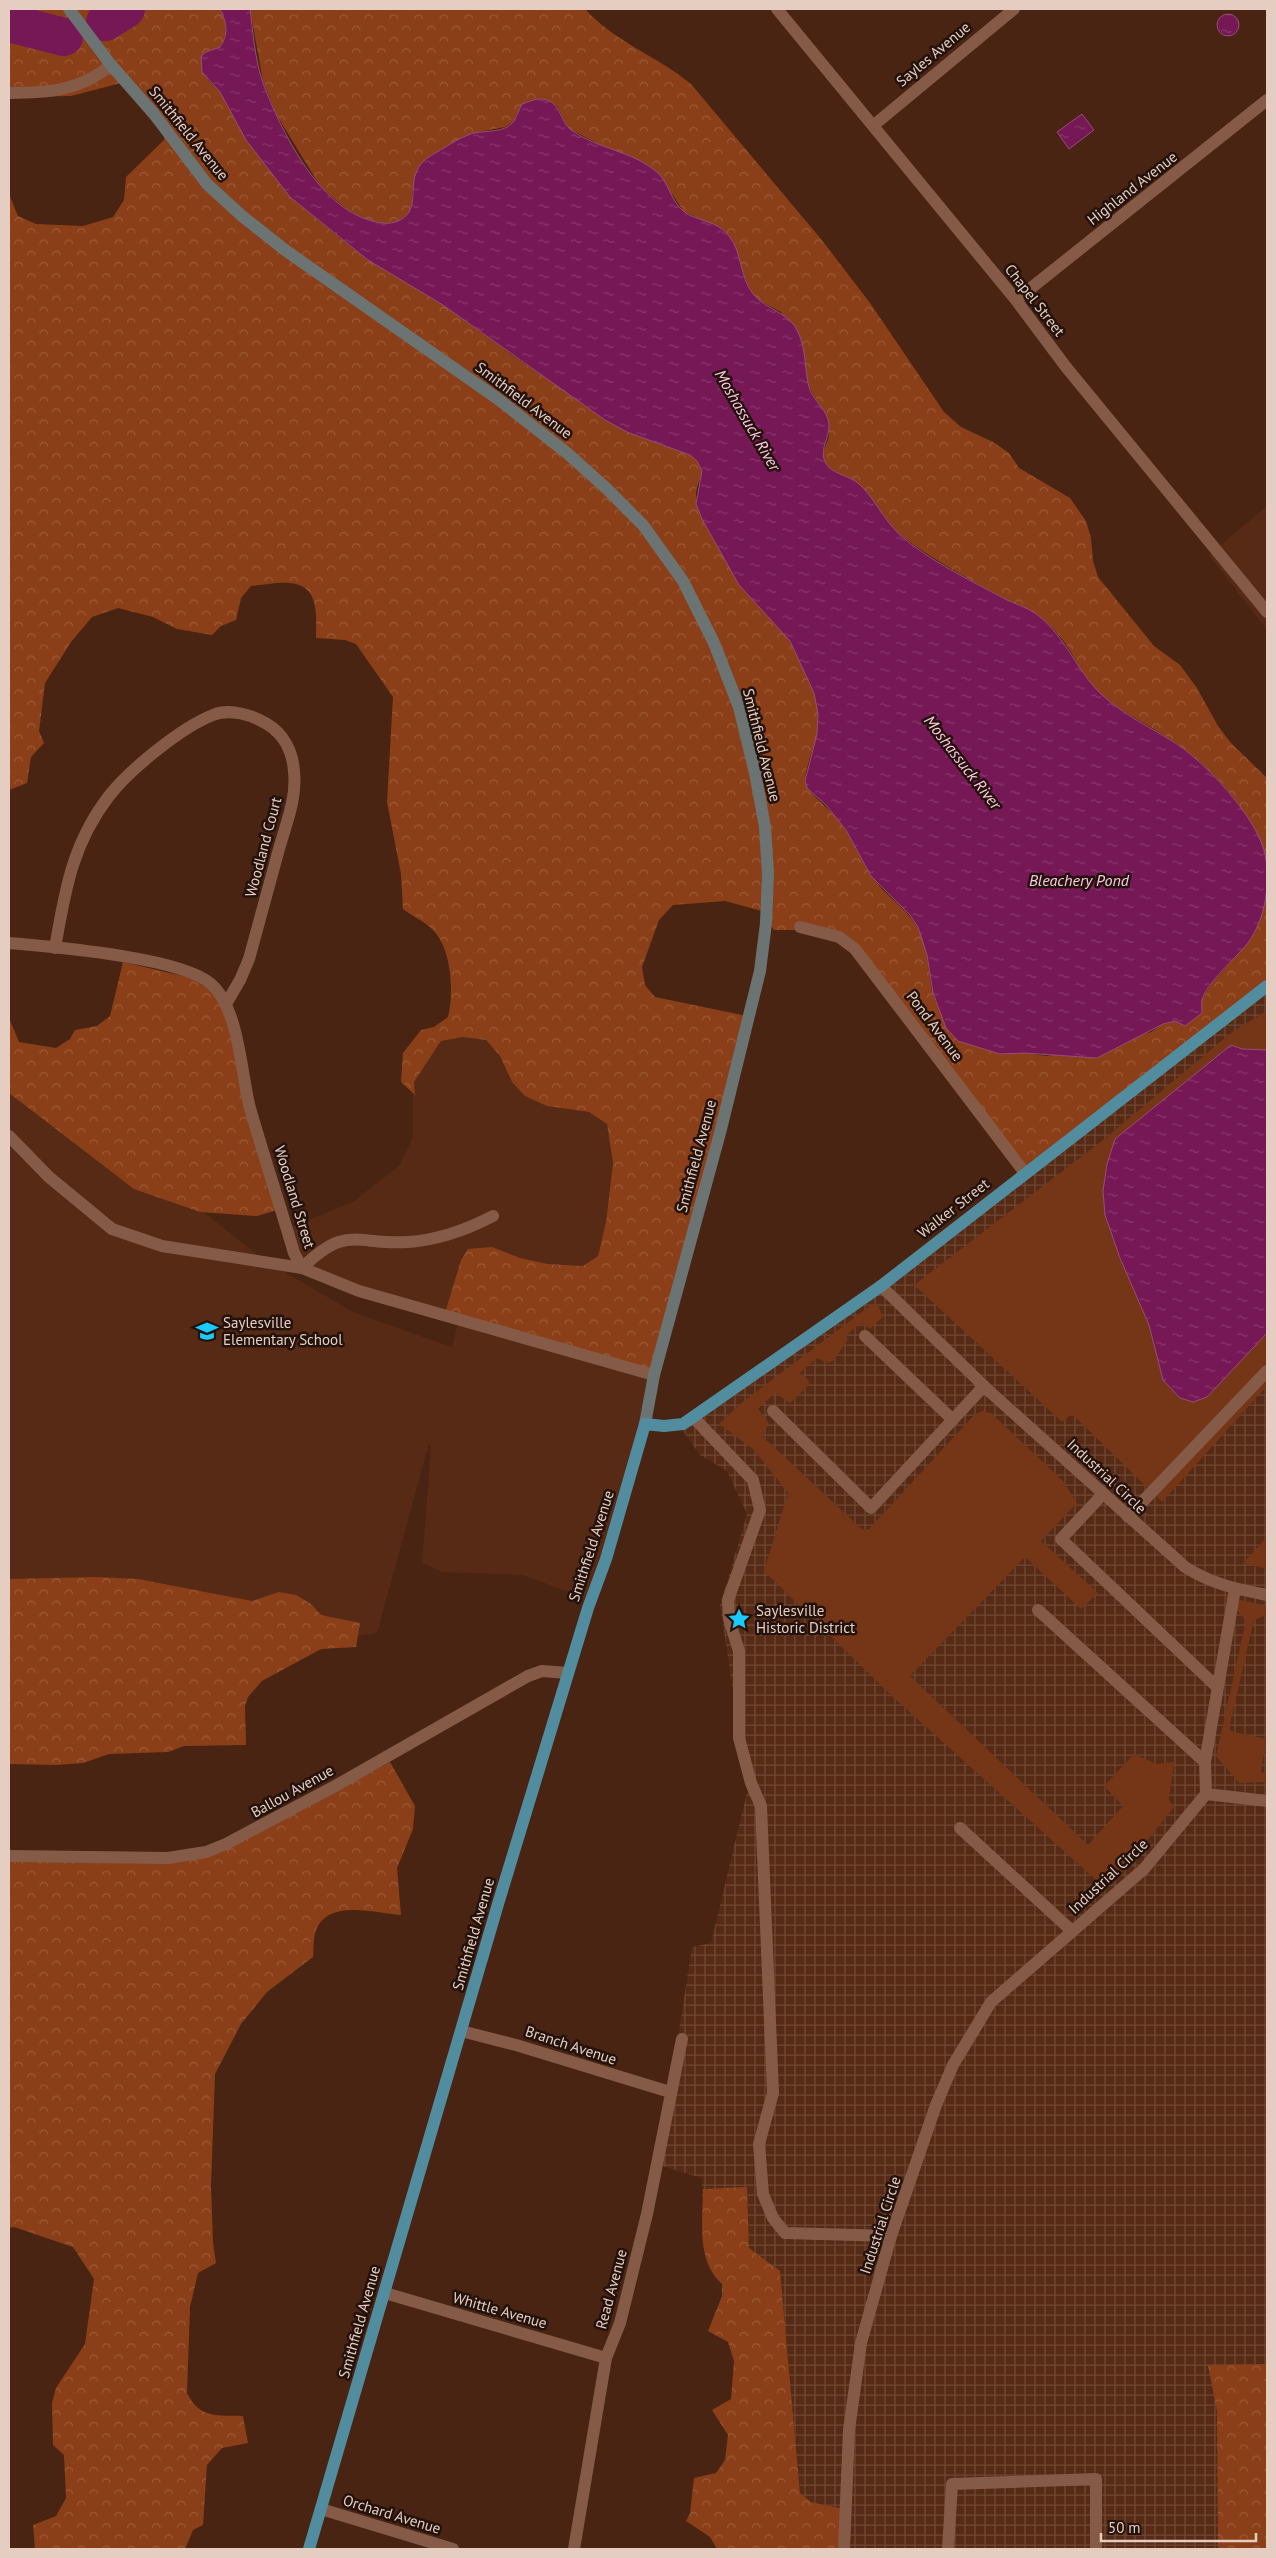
<svg xmlns="http://www.w3.org/2000/svg" width="1276" height="2558" viewBox="0 0 1276 2558" font-family="'PT Sans',sans-serif">
<defs>
<pattern id="industrial-grid" width="8" height="8" patternUnits="userSpaceOnUse" patternTransform="scale(1.25)"><rect width="8" height="8" fill="#562a15"/><path d="M0 4h8M4 0v8" fill="none" stroke="#6e4835"/></pattern>
<pattern id="forest-crowns" width="20" height="18" patternUnits="userSpaceOnUse" patternTransform="scale(1.25)"><rect width="20" height="18" fill="#8b3f18"/><path d="M2 6a3 3 0 1 1 6 0M12 15a3 3 0 1 1 6 0" fill="none" stroke="#9b5a38"/></pattern>
<pattern id="water-ripples" width="26" height="14" patternUnits="userSpaceOnUse" patternTransform="scale(1.25)"><rect width="26" height="14" fill="#761856"/><path d="M2 4q2-2 4 0t4 0M15 11q2-2 4 0t4 0" fill="none" stroke="#89386d"/></pattern>
</defs>
<rect width="100%" height="100%" fill="#492412"/>
<path fill="#562a15" d="M1267,506v124l-58,-75z
M463,1037l23,3 14,16 12,26 35,24 42,6 18,12 6,39 -7,59 -8,34 -15,10 -35,-2 -28,-6 -28,-11 -31,13 -16,58 -144,-55 -14,-34 67,-28 45,-35 14,-29v-54l28,-42z
M9,1042l12,25 243,193 91,53 97,34 6,-24 196,53 -65,224 -66,-25 -81,-3 -20,-9 9,-115 -2,-4 -52,189 -137,20 -231,-53z"/>
<path fill="url(#industrial-grid)" d="M1267,991v59l-10,1 -137,207 29,67 58,72 60,-64v1216h-424l1,-40 -33,-7 -11,-9 -20,-222 -31,-23 -2,-61 -44,3v64l-1,-76 -44,-13 34,-218 19,-4 37,-155 -28,-183 27,-91 -20,-43 -27,-16 -19,-27 200,-142z"/>
<path fill="#743617" d="M1266,1011l1,39 -25,-1 -11,-4 -116,94 -8,25 -4,27 2,24 15,43 29,67 14,55 44,17 60,-64v53l-105,116 -90,-88 -10,8 -148,-137 189,-145 129,-108z
M871,1305h7l5,12 -13,12 -8,-6 -16,12 2,5 -15,21 -5,2 -11,-5 -17,15 9,8 -1,5 -18,17 -15,-10 -17,16 11,14 -7,13 101,94 6,-1 106,-115 8,-3 8,2 72,68 14,22 -36,38 57,52 -17,16 -56,-52 -115,119 178,169 35,-39 -19,-20 30,-32 22,10 18,-2 -5,38 5,7 -51,64 -18,17 -210,-189 -131,-128 24,-78 -35,-44 -34,-25 21,-20z
M1267,1537v32l-24,-6z
M1223,1596l44,10v9l-13,5 -24,104v7l36,8 -5,33 6,1v9l-28,1 -23,-27 30,-136z"/>
<path fill="url(#forest-crowns)" d="M19,9h80l13,17 22,-9 10,-8h76c7,14 9,24 0,38l-14,5 2,28 12,12 26,48 44,57 45,37 33,26 75,45 79,57 105,70 64,23c21,19 5,23 5,40 0,7 4,20 7,26 32,60 90,104 111,171 4,12 5,28 3,41 -1,12 -15,40 -11,51 6,13 22,23 32,36 14,17 21,37 33,55 12,19 33,31 45,50 14,21 11,47 17,69 5,18 16,32 25,47l42,13 25,-1 22,3 104,-24 12,-8 12,-3 27,-22 10,-16 37,-42 9,-16 7,-25 2,-23v114l-236,180 -180,-226 -30,-15h-47l-12,-19 -37,-10 -52,4 -14,15 -17,47 3,18 10,12 92,19 -93,360 -208,-66 15,-50 7,-11 24,-2 28,11 28,6 35,2 15,-10 8,-34 7,-59 -6,-39 -18,-12 -42,-6 -22,-10 -13,-14 -12,-26 -14,-16 -23,-3 -22,4 -27,41 1,13 -14,-13 2,-29 18,-23 13,-3 14,-10c6,-25 4,-69 -16,-88 -8,-8 -20,-13 -29,-20l-2,-35 -14,-72 6,-105 -37,-53 -11,-4 -29,-2c0,-11 1,-25 -2,-36 -7,-28 -42,-18 -63,-16l-10,12 -5,22 -15,6 -9,9 -35,-6 -24,-12 -35,-9 -26,9 -21,25 -26,41 -6,48 5,12 -13,14 -4,26 -18,7v-596l9,22 18,8 47,2 30,-9 11,-17 2,-23 38,-37v-4l-43,-53 -50,13 -62,1v-57l27,4 30,-1 -13,-18 -14,-1z
M250,9h335c30,33 72,47 106,75l130,155 49,64 74,109 17,15 32,15 16,11 10,15 51,30 16,23 5,17 2,23 5,16 56,69 26,19 17,23 21,38 13,17 36,35v89c-8,-46 -47,-91 -83,-118 -27,-21 -59,-33 -85,-56 -16,-15 -21,-30 -32,-47 -7,-11 -20,-24 -31,-32 -11,-8 -26,-12 -38,-19 -33,-18 -66,-36 -96,-59 -18,-14 -27,-37 -43,-52 -10,-8 -25,-9 -33,-20 -7,-10 1,-18 3,-28 2,-22 -17,-36 -21,-55l-27,-69 -23,-12 -7,-8 -10,-24 -47,-52 -11,-5 -10,-16 -42,-39 -19,-5 -44,-23 -11,-22 -15,-7 -24,12 -5,11 -8,5 -26,5 -48,23 -19,37v16l-5,7 -9,6 -13,3 -20,-5 -19,-10 -26,-23 -44,-72 -13,-33z
M123,962l68,16 29,18 57,214 -20,6 -57,-4 -66,-23 -125,-96v-75l10,24 37,6 14,-9 5,-9 22,-4 13,-10z
M97,1577l41,2 114,22 27,-9 17,3 15,9 10,11 39,8 -4,24 -35,2 -59,32 -14,16 -3,9 1,39 -62,1 -16,6 -59,2 -26,9 -27,2 -47,-1v-185z
M390,1762l25,44 -2,23 -16,39 4,47c-28,-2 -75,-17 -86,18 -2,7 -1,17 -2,24l-46,35 -26,32 -26,50 -4,112 2,57 3,20 -18,10 -8,34 -3,86c13,26 30,22 56,23l5,27 -26,5 -15,17 -4,60 -10,5 -8,19h-150l-2,-24 23,-9 10,-18 -2,-43 -11,-10 -1,-42 4,-15 29,-44 9,-65 -21,-32 -59,-20 -5,1v-369l211,-6z
M747,2187l2,61 31,23 20,222 11,9 33,7 -1,40h-126l-7,-12 -24,-16 4,-8 4,-35 22,-5 9,-13 3,-25 -16,-25 19,-11 3,-38 -6,-19 -20,-11 14,-35v-12c-26,-24 -19,-62 -19,-95z
M1267,2364v185h-49l-1,-138 -9,-46z"/>
<path fill="url(#water-ripples)" stroke="#974e76" d="M9,9c16,0 21,14 44,16l13,18 -30,1 -27,-4z
M99,9h45l-20,13 -12,4z
M220,9h30c3,24 5,51 13,74 18,48 55,124 109,138 9,2 17,4 26,0 29,-12 0,-47 34,-66 11,-6 23,-15 36,-20 13,-6 36,0 46,-14 3,-5 5,-12 8,-17 9,-3 16,-7 25,-4 14,5 13,21 24,30 26,19 63,21 87,43 11,11 14,29 25,38 15,11 34,9 46,25 14,17 10,42 25,59 13,15 36,18 44,37 9,19 6,40 12,58 5,13 17,19 19,34 1,14 -10,25 -4,38 6,12 23,13 33,21 15,13 26,37 41,51 30,27 71,46 106,65 10,5 21,8 30,14 28,20 39,52 61,76 22,23 50,36 76,52 30,18 72,64 87,96 15,31 9,80 -12,107 -12,15 -40,38 -45,56 -1,4 0,9 0,13l-17,13 -10,-5 -12,3 -66,34 -72,-5 -25,1 -42,-13 -12,-13 -13,-35 -6,-38 -9,-28 -8,-12 -39,-39 -25,-46 -20,-25 -19,-17 -2,-7 12,-47 1,-20 -4,-21 -24,-52 -51,-56 -37,-66 -6,-15 6,-33 -5,-10 -7,-6 -63,-23 -22,-12 -162,-115 -75,-45 -78,-63 -44,-57 -26,-48 -18,-20 -1,-16 5,-4 14,-5c9,-13 7,-24 0,-38z
M1217 25a11 11 0 1 1 22 0a11 11 0 1 1-22 0Z
M1082,114l12,16 -25,19 -12,-17z
M1231,1045l11,4 25,1v283l-60,64 -14,5 -13,-4 -17,-18 -14,-55 -29,-67 -15,-43 -2,-24 4,-27 8,-25z"/>
<g fill="none" stroke-linecap="round" stroke-linejoin="round">
<path stroke="#761856" stroke-width="38" d="M105,22l21,-13
M9,23l55,14"/>
<path stroke="#855b48" stroke-width="12" d="M9,1136l40,41 63,52 50,17 140,22c45,-44 53,-23 106,-26 31,-2 58,-12 85,-26
M865,1336l88,84
M773,1411l98,97 113,-122
M693,1417l60,63 7,30 -32,90 1,19 10,32v87l12,45 10,23 12,287 -14,51 4,50 10,24 12,15 106,3
M1103,1494l-42,45 156,148
M1128,1517l139,-146
M1038,1610l167,152
M960,1828l112,103
M948,2549l4,-65 144,-5v70"/>
<path stroke="#855b48" stroke-width="12" d="M777,9l239,291 50,67 201,245
M9,93c38,0 71,-2 102,-28
M874,125l140,-116
M1016,300l251,-200
M800,927l39,10 16,12 170,224
M9,943c43,4 172,14 202,41 28,24 30,90 39,124 14,49 30,97 44,145l8,15 57,23 295,84
M55,948c10,-57 17,-104 54,-152 21,-27 73,-69 104,-81 17,-7 39,0 54,9 17,10 26,28 27,48 3,26 -8,52 -15,77 -10,37 -20,73 -30,110l-9,21 -14,24
M881,1286l107,104 197,177c27,17 51,22 82,28
M1206,1794l61,7
M9,1856l159,2 38,-6 20,-8 111,-59 191,-109 14,-5 26,2
M461,2031l55,14 154,47
M385,2293l221,65
M321,2509l132,40
M574,2549l32,-191 14,-35 27,-109 35,-175
M844,2549l5,-119 12,-87 30,-107 45,-131 17,-40 38,-63 153,-133 62,-75 -1,-32 30,-173"/>
<path stroke="#6b7473" stroke-width="12" d="M69,9l42,56 43,49 53,70 35,32 43,34 213,149 69,54 39,35 37,37 40,56 31,62 25,64 16,66 10,54 3,47 -2,49 -6,48 -40,162 -66,242 -9,49"/>
<path stroke="#518d9e" stroke-width="12" d="M309,2549l189,-645 90,-296 18,-49 39,-135 19,2 19,-2 198,-138 386,-300"/>
</g>
<defs>
<g id="school-bare" transform="scale(1.725)"><path d="M0-5L7-2L0 1L-7-2ZM-4 1L0 2.5L4 1V4Q0 6-4 4Z" fill="#1bcafc" stroke="#23120b" stroke-width="2.5" paint-order="stroke"/></g>
<g id="sight-bare" transform="scale(1.725)"><path d="M0-6L1.8-2.2L6-1.7L2.9 1.2L3.7 5.4L0 3.3L-3.7 5.4L-2.9 1.2L-6-1.7L-1.8-2.2Z" fill="#1bcafc" stroke="#23120b" stroke-width="2.5" paint-order="stroke"/></g>
</defs>
<g fill-rule="evenodd">
<use href="#school-bare" x="207" y="1331"/>
<use href="#sight-bare" x="739" y="1619"/>
</g>
<g text-anchor="middle" dominant-baseline="central" stroke-width="5" stroke-linejoin="round" paint-order="stroke">
<g font-size="15" fill="#e5cdc2" stroke="#23120b">
<text transform="translate(933 54) rotate(-40)">Sayles Avenue</text>
<text transform="translate(189 133) rotate(51)">Smithfield Avenue</text>
<text transform="translate(1132 188) rotate(-38)">Highland Avenue</text>
<text transform="translate(1035 300) rotate(52)">Chapel Street</text>
<text transform="translate(524 400) rotate(37)">Smithfield Avenue</text>
<text transform="translate(762 745) rotate(76)">Smithfield Avenue</text>
<text transform="translate(263 847) rotate(-75)">Woodland Court</text>
<text transform="translate(935 1026) rotate(53)">Pond Avenue</text>
<text transform="translate(696 1156) rotate(-75)">Smithfield Avenue</text>
<text transform="translate(295 1197) rotate(73)">Woodland Street</text>
<text transform="translate(953 1208) rotate(-38)">Walker Street</text>
<text transform="translate(1107 1476) rotate(43)">Industrial Circle</text>
<text transform="translate(591 1546) rotate(-72)">Smithfield Avenue</text>
<text transform="translate(292 1791) rotate(-29)">Ballou Avenue</text>
<text transform="translate(1108 1876) rotate(-43)">Industrial Circle</text>
<text transform="translate(473 1934) rotate(-74)">Smithfield Avenue</text>
<text transform="translate(571 2045) rotate(18)">Branch Avenue</text>
<text transform="translate(880 2225) rotate(-72)">Industrial Circle</text>
<text transform="translate(611 2289) rotate(-75)">Read Avenue</text>
<text transform="translate(500 2310) rotate(16)">Whittle Avenue</text>
<text transform="translate(359 2322) rotate(-74)">Smithfield Avenue</text>
<text transform="translate(392 2514) rotate(17)">Orchard Avenue</text>
</g>
<g font-size="15" fill="#e5cdc2" stroke="#23120b" text-anchor="start">
<text x="223" y="1322">Saylesville<tspan x="223" dy="17">Elementary School</tspan></text>
<text x="756" y="1610">Saylesville<tspan x="756" dy="17">Historic District</tspan></text>
</g>
<g font-size="16" font-style="italic" fill="#fcc8e4" stroke="#23120b">
<text transform="translate(748 420) rotate(60)">Moshassuck River</text>
<text transform="translate(963 762) rotate(52)">Moshassuck River</text>
<text x="1079" y="880">Bleachery Pond</text>
</g>
</g>
<rect width="1276" height="2558" fill="none" stroke="#e5cdc2" stroke-width="20"/>
<path d="M1101 2533v8h155v-8" fill="none" stroke="#e5cdc2" stroke-width="2.5"/>
<text x="1108" y="2533" font-size="15" fill="#e5cdc2" stroke="#23120b" stroke-width="4" paint-order="stroke">50 m</text>
</svg>
